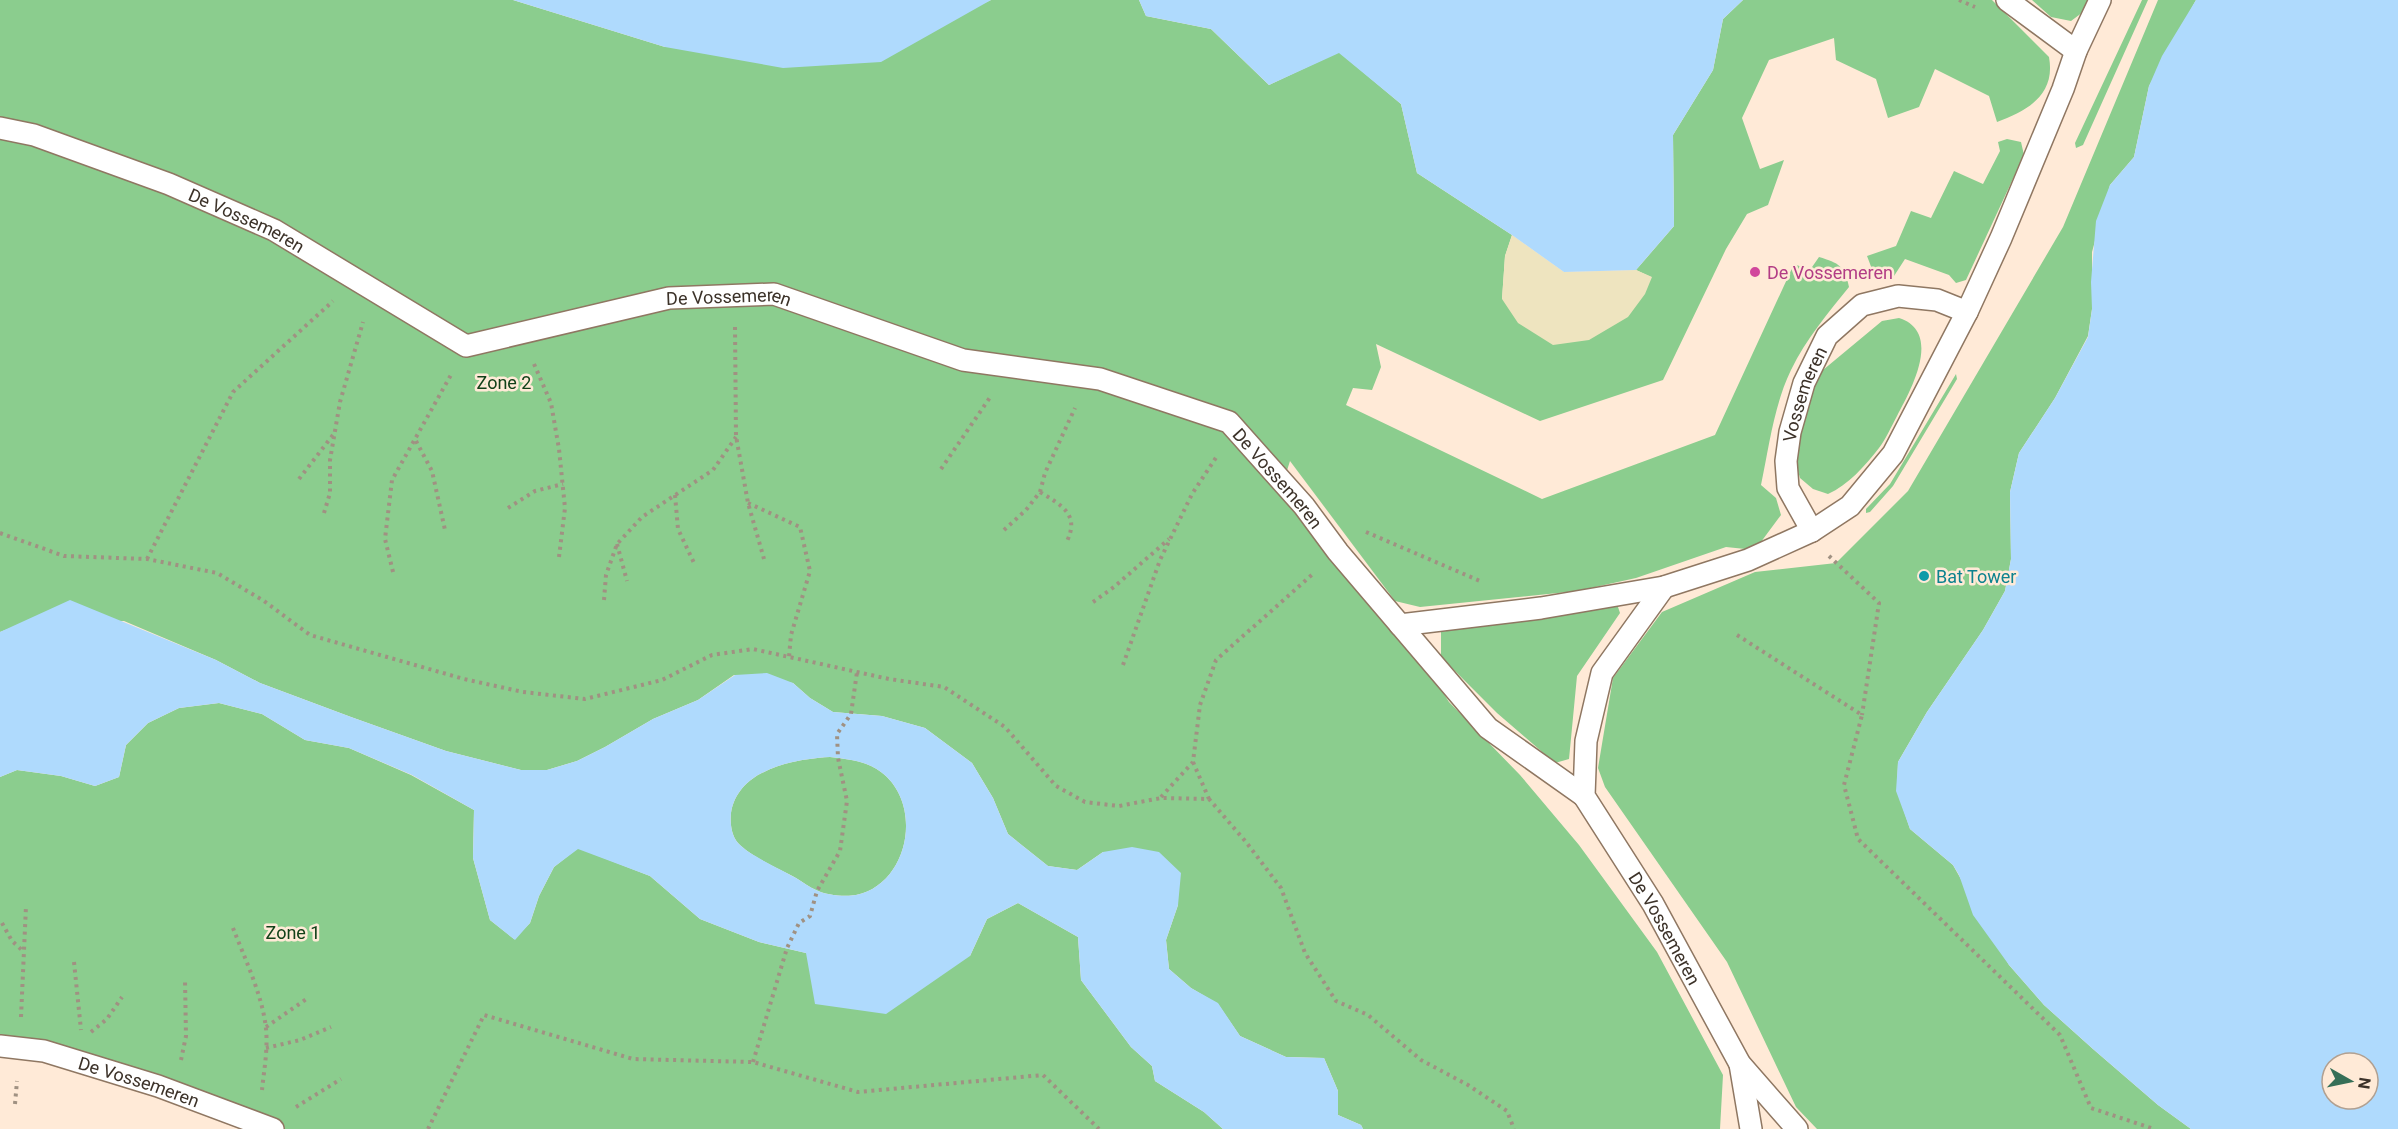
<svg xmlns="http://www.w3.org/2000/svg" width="2398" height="1129" viewBox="0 0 2398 1129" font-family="Roboto,sans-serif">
<rect width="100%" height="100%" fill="#ffead7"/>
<path fill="#8bcd8e" d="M0,0h513l152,47 302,-36 24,-11h148l7,16 65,13 58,56 70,-33 62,52 16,69 95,62 -7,21 -3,43 149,-22 -15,-7 38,-44 -1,-91 40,-65 10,-51 20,-19h249l57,57c7,38 -22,54 -52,65l-8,-26 -54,-27 -16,38 -31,11 -12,-39 -40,-19 -2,-22 -65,22 -27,58 18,51 24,-9 -16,45 -21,9 -21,35 -63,131 -123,41 -164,-77 5,23 -9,23 -19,-2 -7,17 196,94 173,-64 79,-171 16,6 9,-13c20,6 26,9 30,30 -21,26 -43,52 -58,83 -17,35 -22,77 -30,115l15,13 5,17 -26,35 -29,-3 -90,31 -59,13 -157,16 -25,-6 -105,-140 -7,22 117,142 49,77 71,73 59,70 78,107 66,123 -3,54h-357l-2,-4 -23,-10v-24l-14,-33 -38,-1 -46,-21 -22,-32 -27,-16 -22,-19 -3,-29 12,-35 -75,-53 -26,18 -29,-4 -40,-32 -15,-36 -21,-35 -47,-35 -43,-12 -49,-4 -23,-14 -17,-15 -59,-8 -36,25 -45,19 -48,28 -28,14 -30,9h-26l-75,-19 -95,-34 -91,-34 -44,-23 -92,-39 -100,2 -24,9z
M2032,0h56l-5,12 -12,9 -20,-4z
M2142,0h6l-65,145 -7,3 -1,-5z
M2158,0h38l-47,86 -15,71 -24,28 -18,67v57l-4,27 -33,62 -36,55 -9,39 1,67 -6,32 -22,39 -56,82 -29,50 -1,28 13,39 43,36 56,100 35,40 49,44 65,56 33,24h-374l-21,-22 -69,-145 -122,-175 -7,-19 15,-90 49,-66 93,-40 81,-9 72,-72 155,-264z
M2007,139l14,3 3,13 -58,125 -10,3 -7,-8 -44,-16 -11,17 -19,1 -8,-21 29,-10 15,-35 20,7 23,-47 29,13 17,-33 -2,-9z
M1899,318c44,14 12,72 -2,98 -6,11 -11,23 -18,32 -14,18 -31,37 -51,46l-15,-5 -13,-11 -4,-14 10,-60 17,-34 59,-49z
M1956,374l1,5 -64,107 -23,26 -4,1v-4l24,-25z
M1616,601l4,12 -43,63 -8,83 -14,4 -58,-50 -56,-56v-25z
M219,703l43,11 43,26 44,8 62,27 63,35 -1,48 17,62 24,19 16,-16 9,-27 15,-29 24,-19 72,28 50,43 59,23 47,11 164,3 17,-37 31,-16 60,34 3,43 50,67 21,19 3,15 49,31 19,17h-950l-273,-83v-269l17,-7 44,6 34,10 24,-9 7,-32 22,-22 31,-15z
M830,757c17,2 37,4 51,15 43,32 28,112 -25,123 -11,2 -31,0 -40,-5 -7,-3 -13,-8 -20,-12 -16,-9 -45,-21 -58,-35 -7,-8 -8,-21 -7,-30 7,-44 63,-54 99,-56z"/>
<path fill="#eee4bf" d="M1512,235l52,37 72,-2 16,7 -7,17 -17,23 -39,23 -36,5 -35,-22 -16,-24 3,-43z"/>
<path fill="#afdafd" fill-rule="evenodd" d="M513,0h478l-110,62 -98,6 -118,-21z
M1139,0h604l-20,19 -10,51 -40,65 1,91 -38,44 -72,2 -52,-37 -95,-62 -16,-69 -62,-51 -70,32 -58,-56 -65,-13z
M2196,0h202v1129h-207l-33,-24 -65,-56 -49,-44 -35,-40 -36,-50 -14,-40 -6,-10 -43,-36 -14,-38 2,-29 29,-50 56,-82 22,-39 6,-32 -1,-67 9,-39 36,-55 33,-61 4,-28 -1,-27 5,-61 14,-36 24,-28 15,-71 13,-30zM2332,1063h36v36h-36z
M70,600l146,60 44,23 91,34 95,34 75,19h26l30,-9 28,-14 48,-28 45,-19 37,-25 32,-2 26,10 17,15 23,14 49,4 43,12 47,35 21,35 15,36 40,32 29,4 26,-18 29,-5 27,5 22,21 -3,32 -12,35 3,29 22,19 27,15 22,33 46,21 38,1 14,33v24l23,10 2,4h-140l-19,-17 -49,-31 -3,-15 -21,-19 -50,-67 -3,-43 -60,-34 -31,16 -17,37 -84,58 -71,-10 -9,-51 -47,-11 -59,-23 -50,-43 -72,-27 -24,18 -15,29 -9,27 -15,17 -25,-20 -17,-62 1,-48 -62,-35 -63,-27 -44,-8 -43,-26 -43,-11 -40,5 -31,15 -22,22 -7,32 -24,9 -34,-10 -44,-6 -17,7v-145zM830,757c17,2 37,4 51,15 43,32 28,112 -25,123 -11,2 -31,0 -40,-5 -7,-3 -13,-8 -20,-12 -15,-9 -46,-22 -58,-35 -7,-8 -8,-21 -7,-30 7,-44 63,-54 99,-56z"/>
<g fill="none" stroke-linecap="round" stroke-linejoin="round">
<g stroke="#8f7762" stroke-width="24">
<g id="lane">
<path d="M2007,0l69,51"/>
<path id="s1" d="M0,128l34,7 135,49 105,46 192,116 203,-48 105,-4 189,66 137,19 129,43 75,84 34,46 150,176 96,68"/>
<path id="s2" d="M1812,531l-24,-43 -2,-27 4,-29 14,-49 23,-47 35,-31 36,-9 39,4 30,12"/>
<path id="s3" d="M1664,587l-62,86 -16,68 -2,55 69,108 87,160 57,65"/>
<path d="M1400,625l141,-17 123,-21 84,-27 64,-29 38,-25 43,-52 74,-142 34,-74 62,-149 13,-38 24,-51"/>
<path id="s4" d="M0,1046l44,5 114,35 115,43"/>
<path d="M1740,1064l11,65"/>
</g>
</g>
<path stroke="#a09182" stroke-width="4" stroke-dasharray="3 4.5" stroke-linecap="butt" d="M1959,0l16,7
M735,327l1,109 12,67 16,56
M534,364l17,39 8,46 6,59 -6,49
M416,441l16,30 13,59
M941,469l50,-73
M299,479l34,-44
M1040,492c21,13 40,22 27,49
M675,495l3,34 16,34
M748,503l52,24 10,44 -19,64 -2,22
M508,508l27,-17 28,-7
M324,513l6,-20v-33l10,-58 23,-80
M1004,530l22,-20 14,-18 5,-19 30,-65
M1366,532l114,49
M0,533l64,23 83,3 70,14 47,28 46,34 154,44 59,13 62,7 77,-19 50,-25 41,-6 136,30 55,8 61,40 51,59 29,16 34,4 42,-8 48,1 37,43 35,46 24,65 31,48 32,14 53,45 47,25 39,26 7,18
M617,544l10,37
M1829,556l50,47 -17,112
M147,559l86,-167 100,-91
M393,572l-8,-33 7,-59 60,-107
M604,600l2,-25 11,-31 25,-27 71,-47 23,-33
M1093,602l21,-15 55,-48
M1737,635l125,80 -18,70 14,54 202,196 31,73 63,21
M1123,665l37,-105 32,-66 25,-38
M1193,762l16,37
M1161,797l32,-35 7,-57 16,-45 98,-87
M2,923l10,18 12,11
M233,928c12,31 30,69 33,101 2,21 -2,41 -4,61
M74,962l7,68
M21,1017l5,-111
M266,1027l42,-29
M91,1032l16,-13 15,-22
M266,1048l34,-8 31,-13
M181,1060l5,-24 -1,-56
M753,1062l34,-114 12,-25 11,-7 7,-25 23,-40 7,-50 -9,-43 -1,-24 14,-20 6,-42
M15,1104l2,-23
M296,1107l45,-28
M428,1129l56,-114 149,44 120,3 105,30 185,-17 56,54"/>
<use href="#lane" stroke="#fff" stroke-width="21"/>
</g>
<circle fill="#d1479c" stroke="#ffead7" stroke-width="2" cx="1755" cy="272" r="6"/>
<circle fill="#0f9aa8" stroke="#ffead7" stroke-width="2" cx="1924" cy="576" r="6"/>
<g text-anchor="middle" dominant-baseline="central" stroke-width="5" stroke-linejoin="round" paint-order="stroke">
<g font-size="18" fill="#3c3229" stroke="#ffead7">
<text stroke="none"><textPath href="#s1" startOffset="264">De Vossemeren</textPath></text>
<text stroke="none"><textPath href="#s1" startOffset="786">De Vossemeren</textPath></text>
<text stroke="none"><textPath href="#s2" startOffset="146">Vossemeren</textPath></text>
<text stroke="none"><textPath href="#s1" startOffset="1380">De Vossemeren</textPath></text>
<text stroke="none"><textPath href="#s3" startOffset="386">De Vossemeren</textPath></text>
<text stroke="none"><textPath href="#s4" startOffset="144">De Vossemeren</textPath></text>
</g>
<g font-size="18" fill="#b23c85" stroke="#ffead7" text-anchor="start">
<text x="1767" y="272">De Vossemeren</text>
</g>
<g font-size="18" fill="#124119" stroke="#ffead7">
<text x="504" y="382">Zone 2</text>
<text x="293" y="932">Zone 1</text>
</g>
<g font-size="18" fill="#0d838f" stroke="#ffead7" text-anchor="start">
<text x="1936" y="576">Bat Tower</text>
</g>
</g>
<g transform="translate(2350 1081) rotate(99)"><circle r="28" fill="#ffead7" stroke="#b1a091" stroke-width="1.5"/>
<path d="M0-4.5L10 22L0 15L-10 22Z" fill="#366f57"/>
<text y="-9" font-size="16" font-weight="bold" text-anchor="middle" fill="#3c3229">N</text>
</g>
</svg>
